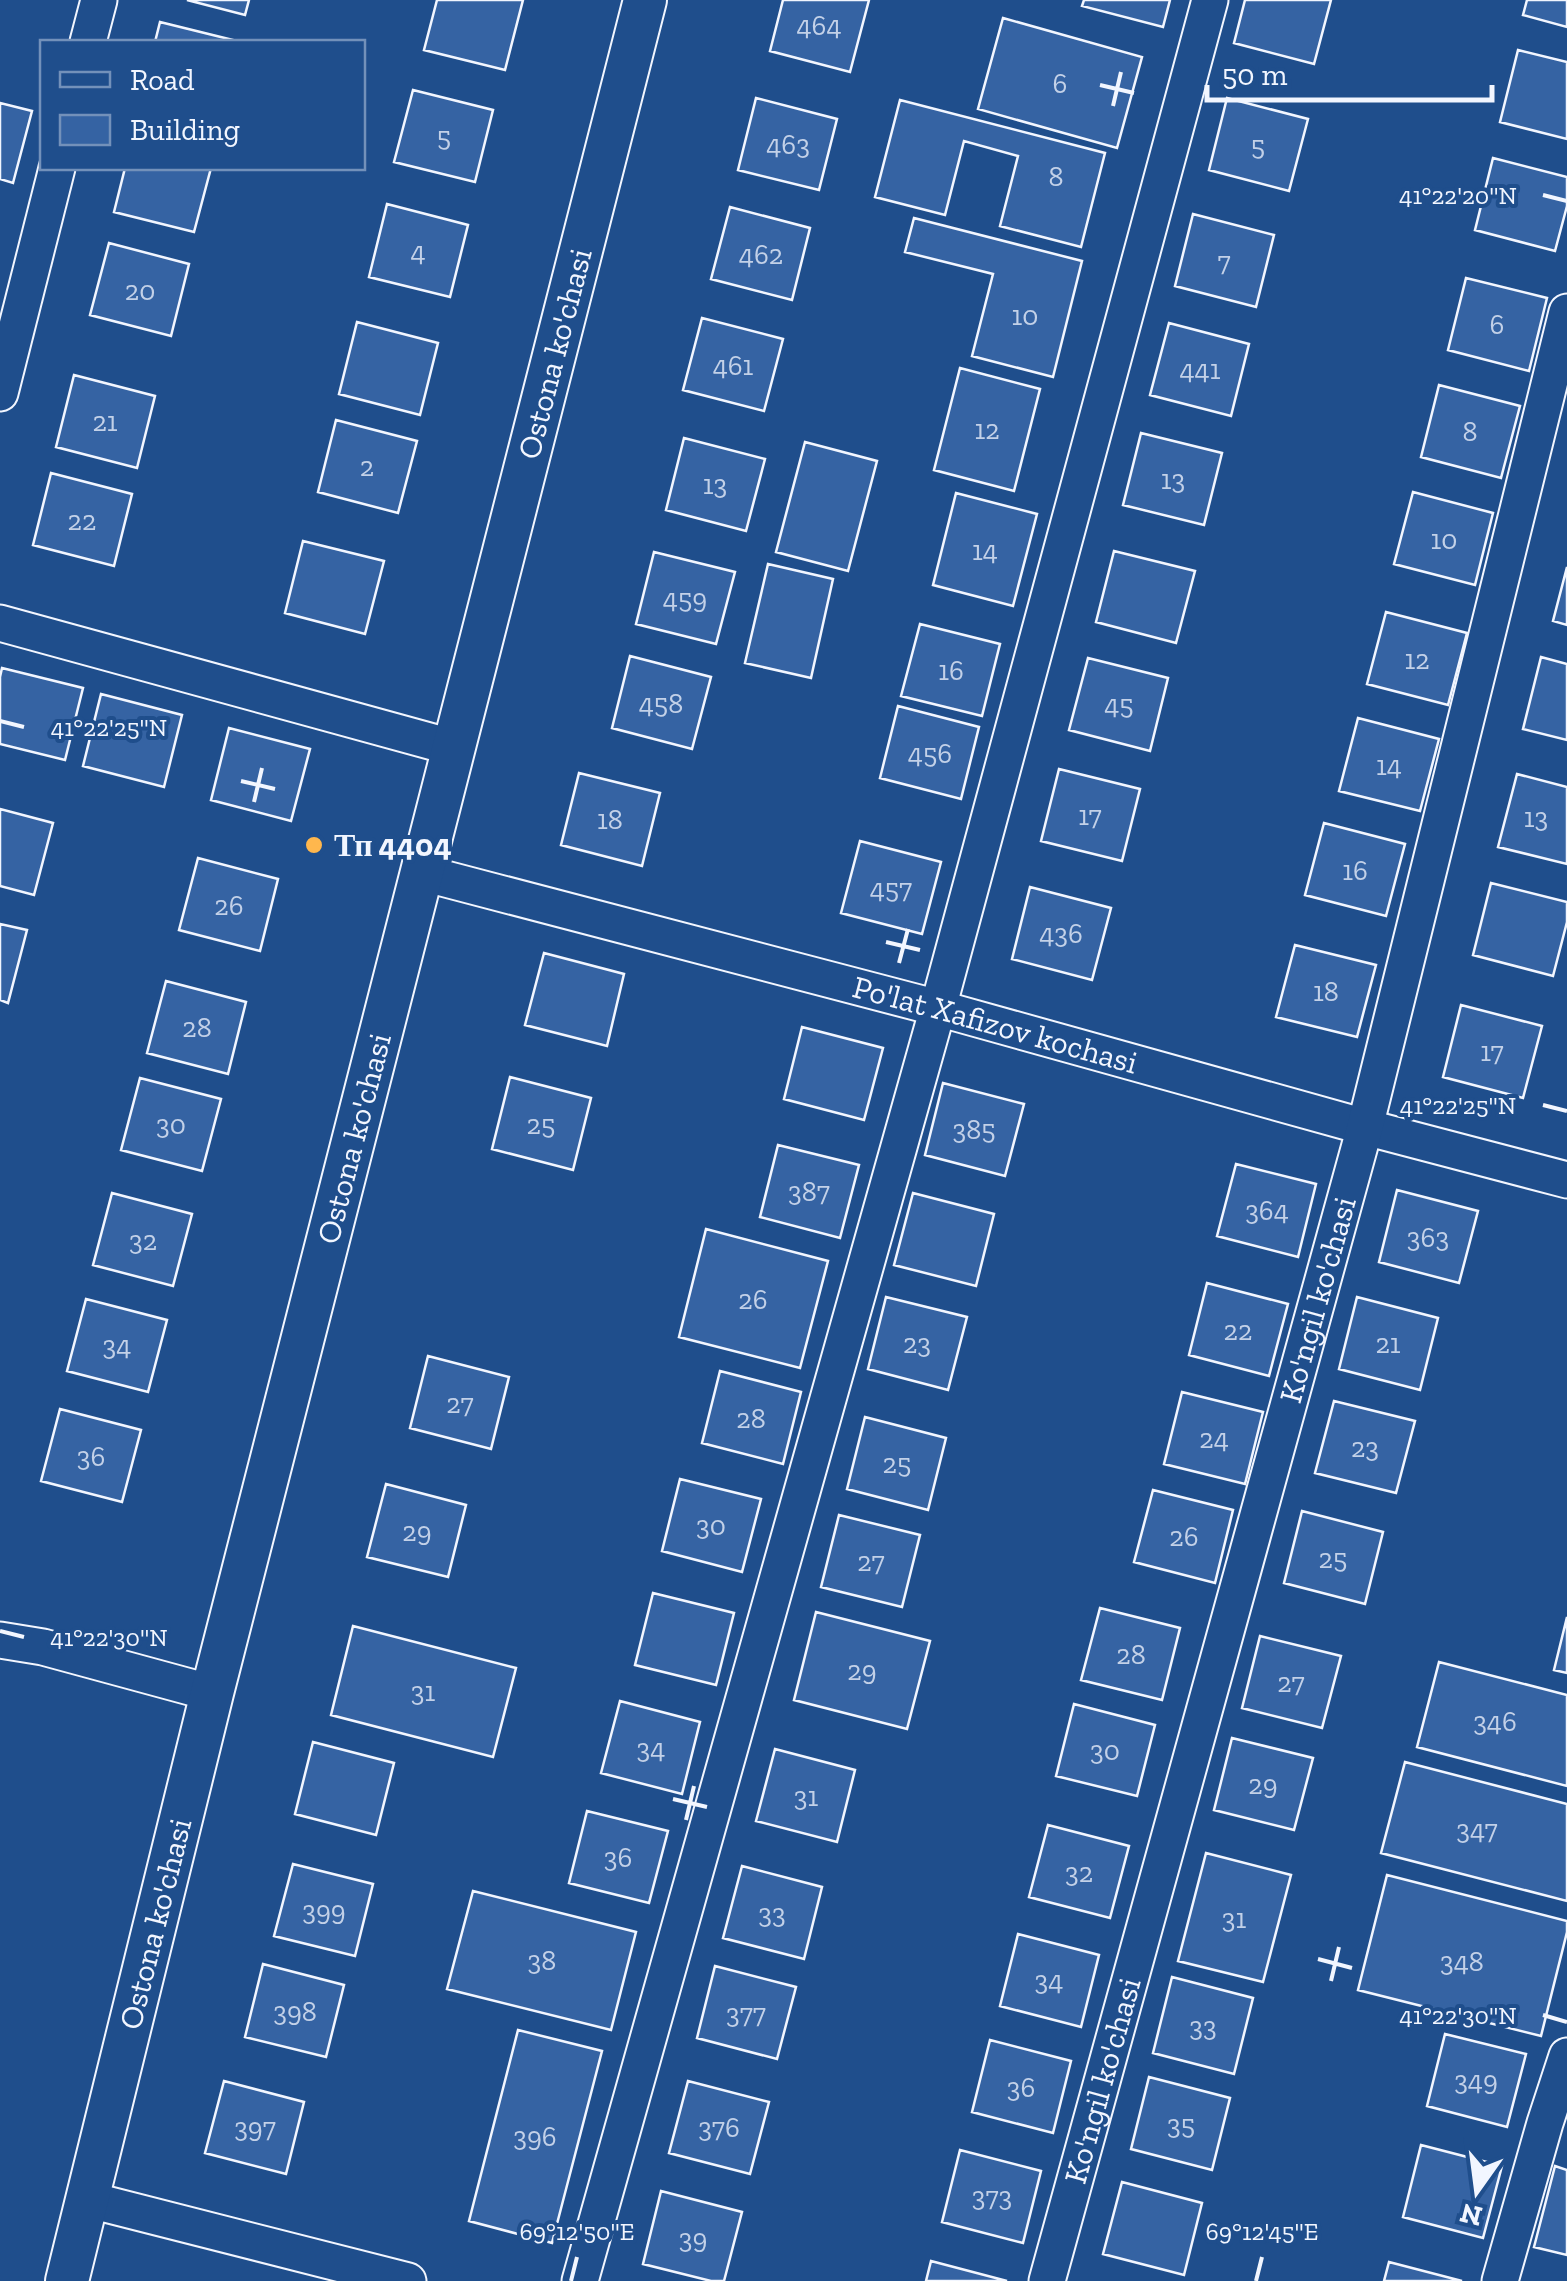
<svg xmlns="http://www.w3.org/2000/svg" width="1567" height="2281" viewBox="0 0 1567 2281" font-family="'Zilla Slab',serif">
<rect width="100%" height="100%" fill="#1f4e8c"/>
<path fill="#3563a3" stroke="#f2f6ff" stroke-width="2.5" d="M187,0h62l-4,15z
M437,0h86l-18,70 -81,-20z
M783,0h86l-19,72 -80,-21z
M1084,0h86l-7,27 -81,-21z
M1245,0h86l-17,64 -80,-21z
M1527,0h40v27l-44,-12z
M1003,18l139,39 -25,91 -139,-39z
M160,22l81,20h-86z
M1518,50l49,12v77l-67,-17z
M413,90l80,20 -18,72 -81,-20z
M756,98l81,21 -18,71 -81,-20z
M1227,98l81,21 -19,72 -80,-21z
M900,100l205,53 -24,94 -81,-21 18,-70 -54,-15 -19,74 -70,-18z
M0,103l32,8 -19,72 -13,-4z
M1493,158l74,19v29l-12,45 -80,-21z
M125,168h86l-17,64 -80,-20z
M387,204l81,21 -18,72 -81,-20z
M730,207l80,21 -18,72 -81,-21z
M1193,214l81,21 -18,72 -81,-21z
M914,218l168,43 -29,116 -81,-21 21,-82 -88,-22z
M109,243l80,21 -18,72 -81,-21z
M1466,278l81,20 -18,73 -81,-21z
M702,318l81,21 -19,72 -81,-21z
M357,322l81,21 -18,72 -81,-21z
M1169,323l80,21 -18,72 -81,-21z
M960,368l80,21 -26,102 -80,-21z
M74,375l81,21 -18,72 -81,-21z
M1439,385l81,21 -19,72 -80,-21z
M336,420l81,21 -19,72 -80,-21z
M1141,433l81,20 -18,72 -81,-20z
M684,438l81,21 -19,72 -80,-21z
M805,442l72,19 -29,110 -72,-19z
M51,473l81,21 -18,72 -81,-21z
M1413,492l80,21 -18,72 -81,-21z
M956,493l81,21 -24,92 -80,-21z
M303,541l81,20 -19,73 -80,-21z
M1114,551l81,20 -19,72 -80,-21z
M654,552l81,20 -19,72 -80,-20z
M768,564l65,15 -22,99 -66,-15z
M1567,567v58l-14,-4z
M1386,612l81,21 -19,72 -81,-21z
M920,624l80,20 -18,72 -81,-20z
M630,656l81,21 -19,72 -80,-21z
M1541,657l26,7v76l-44,-11z
M1088,658l80,20 -18,73 -81,-21z
M2,668l81,20 -18,72 -65,-16v-67z
M101,694l81,21 -18,72 -81,-21z
M898,706l81,21 -18,72 -81,-21z
M1358,718l81,21 -19,72 -81,-20z
M229,728l81,21 -19,72 -80,-21z
M1059,769l81,20 -18,72 -81,-20z
M579,773l81,20 -18,73 -81,-21z
M1517,774l50,13v77l-69,-17z
M0,809l53,14 -19,72 -34,-9z
M1324,823l81,21 -19,72 -81,-21z
M860,841l81,21 -19,72 -81,-21z
M198,858l80,21 -18,72 -81,-21z
M1491,883l76,19v20l-14,54 -80,-21z
M1030,887l81,21 -19,72 -80,-21z
M0,924l27,6 -19,73 -8,-3z
M1295,945l81,20 -19,72 -81,-20z
M544,953l80,21 -17,72 -82,-21z
M166,981l80,21 -18,72 -81,-21z
M1461,1005l81,21 -19,72 -80,-21z
M802,1027l81,21 -19,72 -80,-21z
M510,1077l81,21 -18,72 -81,-21z
M140,1078l81,21 -19,72 -81,-21z
M943,1083l81,21 -19,72 -80,-21z
M778,1145l81,20 -19,73 -80,-21z
M1236,1164l80,20 -18,73 -81,-21z
M1397,1190l81,21 -19,72 -80,-21z
M112,1193l80,21 -19,72 -80,-21z
M913,1193l81,21 -18,72 -82,-21z
M706,1229l122,32 -28,107 -121,-31z
M1207,1283l81,21 -19,72 -80,-21z
M886,1297l81,20 -19,73 -80,-21z
M1357,1297l81,21 -18,72 -81,-21z
M86,1299l81,21 -19,72 -81,-21z
M428,1356l81,21 -18,72 -81,-21z
M720,1371l81,21 -18,72 -81,-21z
M1182,1392l81,20 -18,72 -81,-20z
M1334,1401l81,20 -19,72 -81,-20z
M60,1409l81,21 -19,72 -81,-21z
M865,1417l81,21 -18,72 -81,-21z
M680,1479l81,20 -19,73 -80,-21z
M386,1484l80,21 -18,72 -81,-20z
M1153,1490l80,20 -18,73 -81,-21z
M1302,1511l81,21 -18,72 -81,-21z
M839,1515l81,20 -18,72 -81,-20z
M653,1593l81,20 -18,72 -81,-20z
M1100,1608l80,20 -18,72 -81,-20z
M816,1612l114,29 -23,88 -113,-29z
M1567,1617v56l-13,-3z
M353,1626l163,42 -23,89 -162,-42z
M1260,1636l81,20 -19,72 -80,-20z
M1439,1662l128,33v91l-150,-39z
M620,1701l80,21 -18,72 -81,-21z
M1074,1704l81,21 -18,71 -81,-20z
M1232,1738l81,20 -19,72 -80,-20z
M313,1742l81,21 -18,72 -81,-21z
M775,1749l80,21 -18,72 -81,-21z
M1405,1762l162,42v97l-186,-48z
M587,1811l81,20 -19,72 -80,-20z
M1048,1825l81,21 -19,72 -81,-21z
M1206,1853l85,22 -28,107 -85,-21z
M293,1864l80,20 -18,72 -81,-20z
M742,1866l80,21 -18,72 -81,-21z
M1387,1875l180,46v11l-26,104 -183,-46z
M473,1891l163,41 -25,98 -164,-41z
M1018,1934l81,21 -18,72 -81,-21z
M263,1964l81,21 -18,72 -81,-20z
M715,1966l81,21 -19,72 -80,-21z
M1172,1977l81,21 -19,76 -81,-21z
M518,2030l84,21 -50,192 -83,-22z
M1445,2034l81,20 -19,73 -80,-21z
M990,2040l81,21 -18,72 -81,-21z
M1149,2077l81,21 -18,72 -81,-21z
M224,2081l80,21 -18,72 -81,-21z
M688,2081l81,21 -19,72 -81,-21z
M1421,2145l81,21 -19,72 -80,-21z
M960,2150l81,21 -18,72 -81,-21z
M1555,2166l12,4v85l-33,-8z
M1122,2182l80,21 -18,72 -81,-21z
M661,2191l81,21 -18,69h-13l-68,-17z
M931,2261l76,20h-81z
M1389,2262l73,19h-78z"/>
<g fill="none" stroke-linecap="round" stroke-linejoin="round">
<g stroke="#f2f6ff" stroke-width="39">
<g id="minor">
<path d="M88,42l11,-42"/>
<path d="M0,393l57,-225"/>
<path d="M0,623l455,125"/>
<path id="s1" d="M423,873l515,135 427,119 202,53"/>
<path d="M0,1640l43,7 169,46"/>
<path d="M86,2199l322,82"/>
<path d="M580,2281l358,-1273 272,-1008"/>
<path id="s2" d="M1047,2281l318,-1154 202,-815"/>
<path d="M1500,2281l45,-158 22,-67"/>
</g>
</g>
<g stroke="#f2f6ff" stroke-width="46">
<g id="tertiary">
<path id="s3" d="M67,2281l145,-588 433,-1693"/>
</g>
</g>
<use href="#minor" stroke="#1f4e8c" stroke-width="35"/>
<use href="#tertiary" stroke="#1f4e8c" stroke-width="42"/>
</g>
<path fill="none" stroke="#f2f6ff" stroke-width="4" d="M1100,85l34,8M1113,106l8,-34M1543,195l24,6M0,721l24,6M241,781l34,8M254,802l8,-34M886,942l34,8M899,963l9,-34M1543,1105l24,6M0,1631l24,6M673,1799l34,8M686,1820l8,-34M1318,1959l34,9M1331,1981l8,-34M1543,2015l24,7M571,2281l6,-24M1256,2281l6,-24"/>
<circle fill="#ffb74d" stroke="#1f4e8c" stroke-width="4" cx="314" cy="845" r="10"/>
<g text-anchor="middle" dominant-baseline="central" stroke-width="8" stroke-linejoin="round" paint-order="stroke">
<g font-size="28" fill="#c3d1e8">
<text x="819" y="25">464</text>
<text x="1060" y="83">6</text>
<text x="444" y="136">5</text>
<text x="788" y="144">463</text>
<text x="1258" y="145">5</text>
<text x="1056" y="176">8</text>
<text x="418" y="251">4</text>
<text x="761" y="254">462</text>
<text x="1224" y="261">7</text>
<text x="140" y="290">20</text>
<text x="1025" y="315">10</text>
<text x="1497" y="324">6</text>
<text x="733" y="365">461</text>
<text x="1200" y="369">441</text>
<text x="105" y="421">21</text>
<text x="987" y="429">12</text>
<text x="1470" y="431">8</text>
<text x="367" y="466">2</text>
<text x="1173" y="479">13</text>
<text x="715" y="484">13</text>
<text x="82" y="520">22</text>
<text x="1444" y="539">10</text>
<text x="985" y="550">14</text>
<text x="685" y="598">459</text>
<text x="1417" y="659">12</text>
<text x="951" y="670">16</text>
<text x="661" y="703">458</text>
<text x="1119" y="704">45</text>
<text x="930" y="753">456</text>
<text x="1389" y="765">14</text>
<text x="1090" y="815">17</text>
<text x="1536" y="817">13</text>
<text x="610" y="819">18</text>
<text x="1355" y="870">16</text>
<text x="891" y="888">457</text>
<text x="229" y="905">26</text>
<text x="1061" y="933">436</text>
<text x="1326" y="991">18</text>
<text x="197" y="1027">28</text>
<text x="1492" y="1051">17</text>
<text x="171" y="1124">30</text>
<text x="541" y="1124">25</text>
<text x="974" y="1129">385</text>
<text x="809" y="1191">387</text>
<text x="1267" y="1210">364</text>
<text x="1428" y="1237">363</text>
<text x="143" y="1240">32</text>
<text x="753" y="1299">26</text>
<text x="1238" y="1330">22</text>
<text x="917" y="1343">23</text>
<text x="1388" y="1343">21</text>
<text x="117" y="1345">34</text>
<text x="460" y="1403">27</text>
<text x="751" y="1418">28</text>
<text x="1214" y="1438">24</text>
<text x="1365" y="1447">23</text>
<text x="91" y="1456">36</text>
<text x="897" y="1463">25</text>
<text x="711" y="1525">30</text>
<text x="417" y="1531">29</text>
<text x="1184" y="1536">26</text>
<text x="1333" y="1558">25</text>
<text x="871" y="1561">27</text>
<text x="1131" y="1654">28</text>
<text x="862" y="1670">29</text>
<text x="1291" y="1682">27</text>
<text x="423" y="1691">31</text>
<text x="1495" y="1721">346</text>
<text x="651" y="1748">34</text>
<text x="1105" y="1750">30</text>
<text x="1263" y="1784">29</text>
<text x="806" y="1796">31</text>
<text x="1477" y="1829">347</text>
<text x="618" y="1857">36</text>
<text x="1079" y="1872">32</text>
<text x="324" y="1910">399</text>
<text x="772" y="1913">33</text>
<text x="1234" y="1918">31</text>
<text x="542" y="1960">38</text>
<text x="1462" y="1961">348</text>
<text x="1049" y="1980">34</text>
<text x="295" y="2011">398</text>
<text x="746" y="2013">377</text>
<text x="1203" y="2026">33</text>
<text x="1476" y="2080">349</text>
<text x="1021" y="2087">36</text>
<text x="1181" y="2124">35</text>
<text x="255" y="2127">397</text>
<text x="719" y="2127">376</text>
<text x="535" y="2136">396</text>
<text x="992" y="2196">373</text>
<text x="693" y="2238">39</text>
</g>
<g font-size="32" fill="#f2f6ff" stroke="#1f4e8c">
<text stroke="none"><textPath href="#s3" startOffset="1988">Ostona ko'chasi</textPath></text>
<text stroke="none"><textPath href="#s1" startOffset="592">Po'lat Xafizov kochasi</textPath></text>
<text stroke="none"><textPath href="#s3" startOffset="1178">Ostona ko'chasi</textPath></text>
<text stroke="none"><textPath href="#s2" startOffset="1018">Ko'ngil ko'chasi</textPath></text>
<text stroke="none"><textPath href="#s3" startOffset="368">Ostona ko'chasi</textPath></text>
<text stroke="none"><textPath href="#s2" startOffset="208">Ko'ngil ko'chasi</textPath></text>
</g>
<g font-size="32" font-weight="bold" fill="#f2f6ff" stroke="#1f4e8c" text-anchor="start">
<text x="334" y="845">Тп 4404</text>
</g>
</g>
<g font-size="25" text-anchor="middle" fill="#f2f6ff" stroke="#1f4e8c" stroke-width="8" stroke-linejoin="round" paint-order="stroke">
<text x="1458" y="204">41°22'20"N</text>
<text x="109" y="736">41°22'25"N</text>
<text x="1458" y="1114">41°22'25"N</text>
<text x="109" y="1646">41°22'30"N</text>
<text x="1458" y="2024">41°22'30"N</text>
<text x="577" y="2240">69°12'50"E</text>
<text x="1262" y="2240">69°12'45"E</text>
</g>
<rect x="40" y="40" width="325" height="130" fill="#1f4e8c" stroke="#7391ba" stroke-width="2.5"/>
<rect x="60" y="72" width="50" height="15" fill="#1f4e8c" stroke="#7391ba" stroke-width="2.5"/>
<text x="130" y="90" font-size="30" fill="#f2f6ff">Road</text>
<rect x="60" y="115" width="50" height="30" fill="#3563a3" stroke="#7391ba" stroke-width="2.5"/>
<text x="130" y="140" font-size="30" fill="#f2f6ff">Building</text>
<g transform="translate(1477 2191) rotate(194)" stroke="#1f4e8c" stroke-width="8" paint-order="stroke">
<path d="M0-8L18 38L0 25L-18 38Z" fill="#f2f6ff"/>
<text y="-15" font-size="28" font-weight="bold" text-anchor="middle" fill="#f2f6ff">N</text>
</g>
<path d="M1207 85v15h285v-15" fill="none" stroke="#f2f6ff" stroke-width="5"/>
<text x="1222" y="85" font-size="30" fill="#f2f6ff" stroke="#1f4e8c" stroke-width="8" paint-order="stroke">50 m</text>
</svg>
